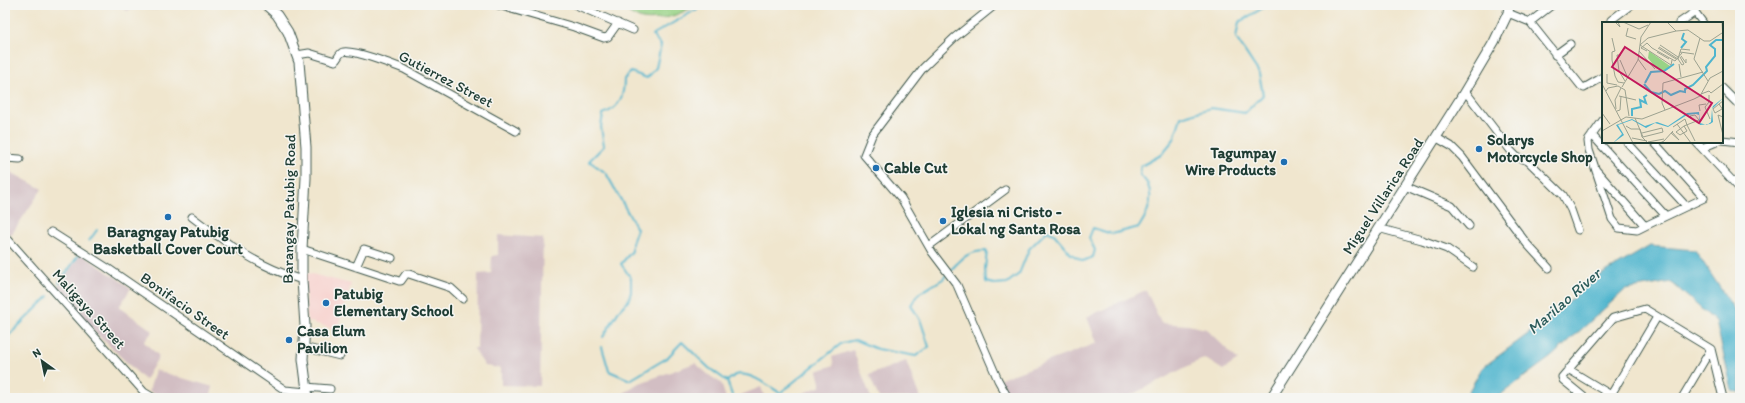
<svg xmlns="http://www.w3.org/2000/svg" width="1745" height="403" viewBox="0 0 1745 403" font-family="Itim,sans-serif">
<rect width="100%" height="100%" fill="#f6f6f2"/>
<filter id="ink" filterUnits="userSpaceOnUse"><feTurbulence type="fractalNoise" baseFrequency=".025" numOctaves="2"/><feDisplacementMap in="SourceGraphic" scale="8" xChannelSelector="R" yChannelSelector="G"/><feConvolveMatrix kernelMatrix="1 2 1 2 8 2 1 2 1" color-interpolation-filters="sRGB"/></filter>
<filter id="wash" filterUnits="userSpaceOnUse"><feTurbulence type="fractalNoise" baseFrequency=".012" numOctaves="4" result="noise"/><feDisplacementMap in="SourceGraphic" scale="16" xChannelSelector="R" yChannelSelector="G"/><feGaussianBlur stdDeviation="0.9" result="paint"/><feColorMatrix in="noise" values="0 0 0 0 0 0 0 0 0 0 0 0 0 0 0 0 0 1.4 0 .05"/><feComposite in="paint" operator="in"/></filter>
<g filter="url(#wash)">
<rect width="100%" height="100%" fill="#f0e6ce"/>
<path fill="#f7d0cc" d="M304,272l47,12 -14,46 -30,-9z"/>
<path fill="#d2bec3" d="M119,5h42l-4,5 -25,-2 -5,3z
M5,169l37,20 -31,46 -6,-6z
M498,235l45,3 -3,148 -39,-1v-17l-16,-2 -12,-18h4l1,-74 13,-1 1,-17 6,-1z
M81,254l50,34 -12,19 34,24 -9,11 15,14 -14,24 -47,-45 -41,-47z
M1146,290l15,33 27,2 18,4 32,31 -15,10 -19,-12 -79,40h-116l-11,-18 99,-37 -10,-26z
M853,350l18,48h-80l30,-12 -4,-15 17,-6 -2,-8z
M906,361l14,37h-41l-10,-23z
M695,363l15,13 11,7 5,15h-109l20,-14z
M155,370l58,17 -3,11h-49l-12,-7z
M761,387l4,11h-26l-1,-2z"/>
<path fill="#99d386" stroke="#5c885d" d="M617,5h78c-14,10 -36,17 -53,14 -8,-2 -18,-10 -25,-14z"/>
<path fill="#4fb5ce" stroke="#377981" d="M1650,246l45,4 45,68v75l-8,-3 -16,-68 -45,-40 -46,8 -74,67 -55,41h-31l17,-30 73,-54 42,-37z"/>
<g fill="none" stroke-linecap="round" stroke-linejoin="round">
<path stroke="#4fb5ce" stroke-width="2" d="M89,241l8,-11
M949,272c13,-14 18,-21 38,-21l-2,18 1,13 8,2 13,-1 12,-9 10,-25 18,-18 7,3 17,20 12,7 10,-4 2,-7 -6,-12 4,-10 19,6 27,-7c8,-12 15,-28 9,-42 -1,-4 -6,-7 -8,-10l1,-9 20,-11 13,-16 7,-22 30,-9 34,5 18,-18 -4,-22 -23,-35 3,-16 29,-17
M59,283l19,-27
M603,337l17,-28 8,-8 3,-9v-14l-10,-14 11,-13v-8l5,-14 -31,-56 -17,-12 15,-15 -3,-19 2,-13c17,-6 21,-18 21,-35l7,-7 16,6 9,-10 5,-23 -9,-10 52,-30
M5,339l44,-43
M602,347l7,24 21,9 37,-22 15,-16 27,26 18,13
M727,381c2,-1 6,-5 8,-6 14,-4 34,11 45,18l62,-50 13,-3 22,9 39,7 13,-9 -8,-25 -10,-17 7,-11 25,-15 3,-4
M727,381l6,17"/>
</g>
</g>
<g filter="url(#ink)">
<g fill="none" stroke-linecap="round" stroke-linejoin="round">
<g stroke="#3e564b" stroke-width="9">
<path id="minor" d="M498,5l76,22 30,11 4,-1 10,-14
M576,5l57,25
M995,5l-41,33 -31,30 -51,67 -8,20 37,43 31,54 25,33 41,95 10,18
M1695,12l8,11
M1508,13l22,9 51,64 3,2 19,-11
M1611,20l20,-15
M1530,22l22,-17
M1679,23l16,-11v-3l-2,-4
M297,55l12,-2 26,8c3,-2 4,-8 8,-9 9,-3 51,13 61,17l112,62
M1555,55l15,-11
M1722,88l14,14
M1465,91l46,60 6,6 11,4 35,34 8,15 7,20
M1603,120l-15,21 1,9 23,69 7,9 18,2 8,-4
M1592,135l73,80
M1437,138l14,8 11,11 65,87 22,24
M1722,140l18,2
M1627,142l59,64
M1696,142l44,47
M1702,148l14,-6
M5,158l15,1
M1596,170l49,56 59,-28 -50,-56
M1405,186l47,20 17,20
M192,217c37,28 65,49 110,63
M1378,228l44,12 25,9 26,18
M51,232l55,35 179,123 22,2
M5,236l139,156 10,6
M929,246l76,-56
M302,249l97,32h2l5,-7h3l42,14 12,11
M356,267l8,-18 28,9
M303,347l37,9
M1568,369l48,29
M306,387l24,2
M1585,398l-22,-18 -1,-3 51,-59 32,-9 66,40 12,49
M1609,398l48,-81
M1682,398l29,-49"/>
</g>
<g stroke="#3e564b" stroke-width="11">
<path id="major" d="M266,5l11,10 11,17 11,30 7,85v31l-4,71v31l3,46 -2,33 5,39
M1271,398l188,-297 35,-59 14,-29 1,-8"/>
</g>
<use href="#minor" stroke="#fff" stroke-width="7"/>
<use href="#major" stroke="#fff" stroke-width="9"/>
</g>
</g>
<g fill="#1f6fb2" stroke="#f6f6f2" stroke-width="1.5">
<circle cx="1479" cy="149" r="4"/>
<circle cx="1284" cy="162" r="4"/>
<circle cx="876" cy="168" r="4"/>
<circle cx="168" cy="217" r="4"/>
<circle cx="943" cy="221" r="4"/>
<circle cx="326" cy="303" r="4"/>
<circle cx="289" cy="340" r="4"/>
</g>
<g text-anchor="middle" dominant-baseline="central" stroke-width="3" stroke-linejoin="round" paint-order="stroke">
<g font-size="15" fill="#1f3d34" stroke="#f6f6f2">
<text transform="translate(446 79) rotate(28)">Gutierrez Street</text>
<text transform="translate(1383 196) rotate(-57)">Miguel Villarica Road</text>
<text transform="translate(289 209) rotate(-89)">Barangay Patubig Road</text>
<text transform="translate(185 306) rotate(35)">Bonifacio Street</text>
<text transform="translate(89 309) rotate(48)">Maligaya Street</text>
</g>
<g font-size="15" font-weight="bold" fill="#1f3d34" stroke="#f6f6f2" text-anchor="start">
<text x="1487" y="140">Solarys<tspan x="1487" dy="17">Motorcycle Shop</tspan></text>
<text x="1276" y="153" text-anchor="end">Tagumpay<tspan x="1276" dy="17">Wire Products</tspan></text>
<text x="884" y="168">Cable Cut</text>
<text x="951" y="212">Iglesia ni Cristo -<tspan x="951" dy="17">Lokal ng Santa Rosa</tspan></text>
<text x="168" y="232" text-anchor="middle">Baragngay Patubig<tspan x="168" dy="17">Basketball Cover Court</tspan></text>
<text x="334" y="294">Patubig<tspan x="334" dy="17">Elementary School</tspan></text>
<text x="297" y="331">Casa Elum<tspan x="297" dy="17">Pavilion</tspan></text>
</g>
<g font-size="16" font-style="italic" fill="#2b5b5a" stroke="#f6f6f2">
<text transform="translate(1564 301) rotate(-41)">Marilao River</text>
</g>
</g>
<g transform="translate(1602 22)">
<rect width="121" height="121" fill="#f0e6ce"/>
<path d="M47,29l21,15v2l-6,3 -8,-3 -8,-10z" fill="#99d386"/>
<path d="M121,76l-11,11 1,13 -3,2 -10,1 -1,-3v-7l-3,-1 -9,1 -19,12 -13,-4 -9,5 -14,-8 -14,5 6,10 -11,8 9,-9 -6,-9 16,-6 13,7 12,-4 11,4 19,-13 12,-1 1,11 7,2 4,-3 1,-13 1,-3z" fill="#4fb5ce"/>
<path fill="none" stroke="#4fb5ce" stroke-width="2" d="M79,26l5,-6 -4,-3 2,-6M43,61l6,-11 13,-1 10,-7M42,62l7,8 8,2 6,-3 6,4 9,-4 5,1v-3l8,-4 14,-14 -1,-4 9,-11v-7l-5,-4 6,-5h6M30,94v-7l9,-2 -1,-7 6,3 -2,-6 3,-2"/>
<path fill="none" stroke="#9ca290" stroke-width="1" d="M13,0l5,5 -2,-5M21,0l16,7 9,-4M65,0l9,9 12,-1 16,11h6l12,-8M120,0l1,19M26,6l-2,8 10,3M10,16l3,13 -3,1v8l3,16 3,6 6,1M98,16l-6,21 14,22M38,23l31,20 1,-5M38,23l8,-7 28,-7M58,23l18,12M57,25l19,12M50,26l23,13 7,-8M56,26l18,11M37,29l16,18M45,29l-6,-3 6,-5 5,5M55,30l12,7M78,30l1,-3 9,1M19,33h-4l2,16 6,10M79,34l5,7v-4M78,35l4,7 -2,1 -4,-6 2,-7 14,2M36,37l8,11M18,38l7,16M77,42l2,13M5,52v9l10,2M0,62l31,59M16,64l7,4 4,26M20,65l16,-27 3,-23 10,-15M4,69l2,-3 10,-2M99,72l8,-3 2,2 12,-9M107,73v7l-4,5 5,12M17,74l17,4M121,79l-4,3 4,6M117,82l-6,5 2,4 7,-4M14,87l-1,-9 6,-12M63,88l-3,-7 1,-20 40,-11M15,89l3,-1 1,-14M98,89l-1,-6 7,-1M0,91l8,11M121,95l-5,-2 5,20M33,96l8,19 20,-5 -1,-4 -20,5M89,96l-1,-2 5,-1 4,5M75,102l14,19M85,103l8,16M24,104l5,3h9l2,8 6,6M82,104l3,5 -7,4 -4,-3 8,-6 15,-6M71,105l12,-8 2,6M0,109l24,-14 16,2 52,-20 6,-3 10,-18 13,-7M69,111l8,7 -7,-8M30,116l15,3M46,120l16,-3M58,121l4,-2 9,-10"/>
<path fill="#c2185b" fill-opacity="0.15" stroke="#c2185b" stroke-width="2" d="M23,25l87,56 -13,20 -87,-56z"/>
<rect width="121" height="121" fill="none" stroke="#1f3d34" stroke-width="2"/>
</g>
<rect width="1745" height="403" fill="none" stroke="#f6f6f2" stroke-width="20"/>
<g transform="translate(42 361) rotate(327)" stroke="#f6f6f2" stroke-width="3" paint-order="stroke">
<path d="M0-3L7 15L0 10L-7 15Z" fill="#1f3d34"/>
<text y="-6" font-size="11" font-weight="bold" text-anchor="middle" fill="#1f3d34">N</text>
</g>
</svg>
